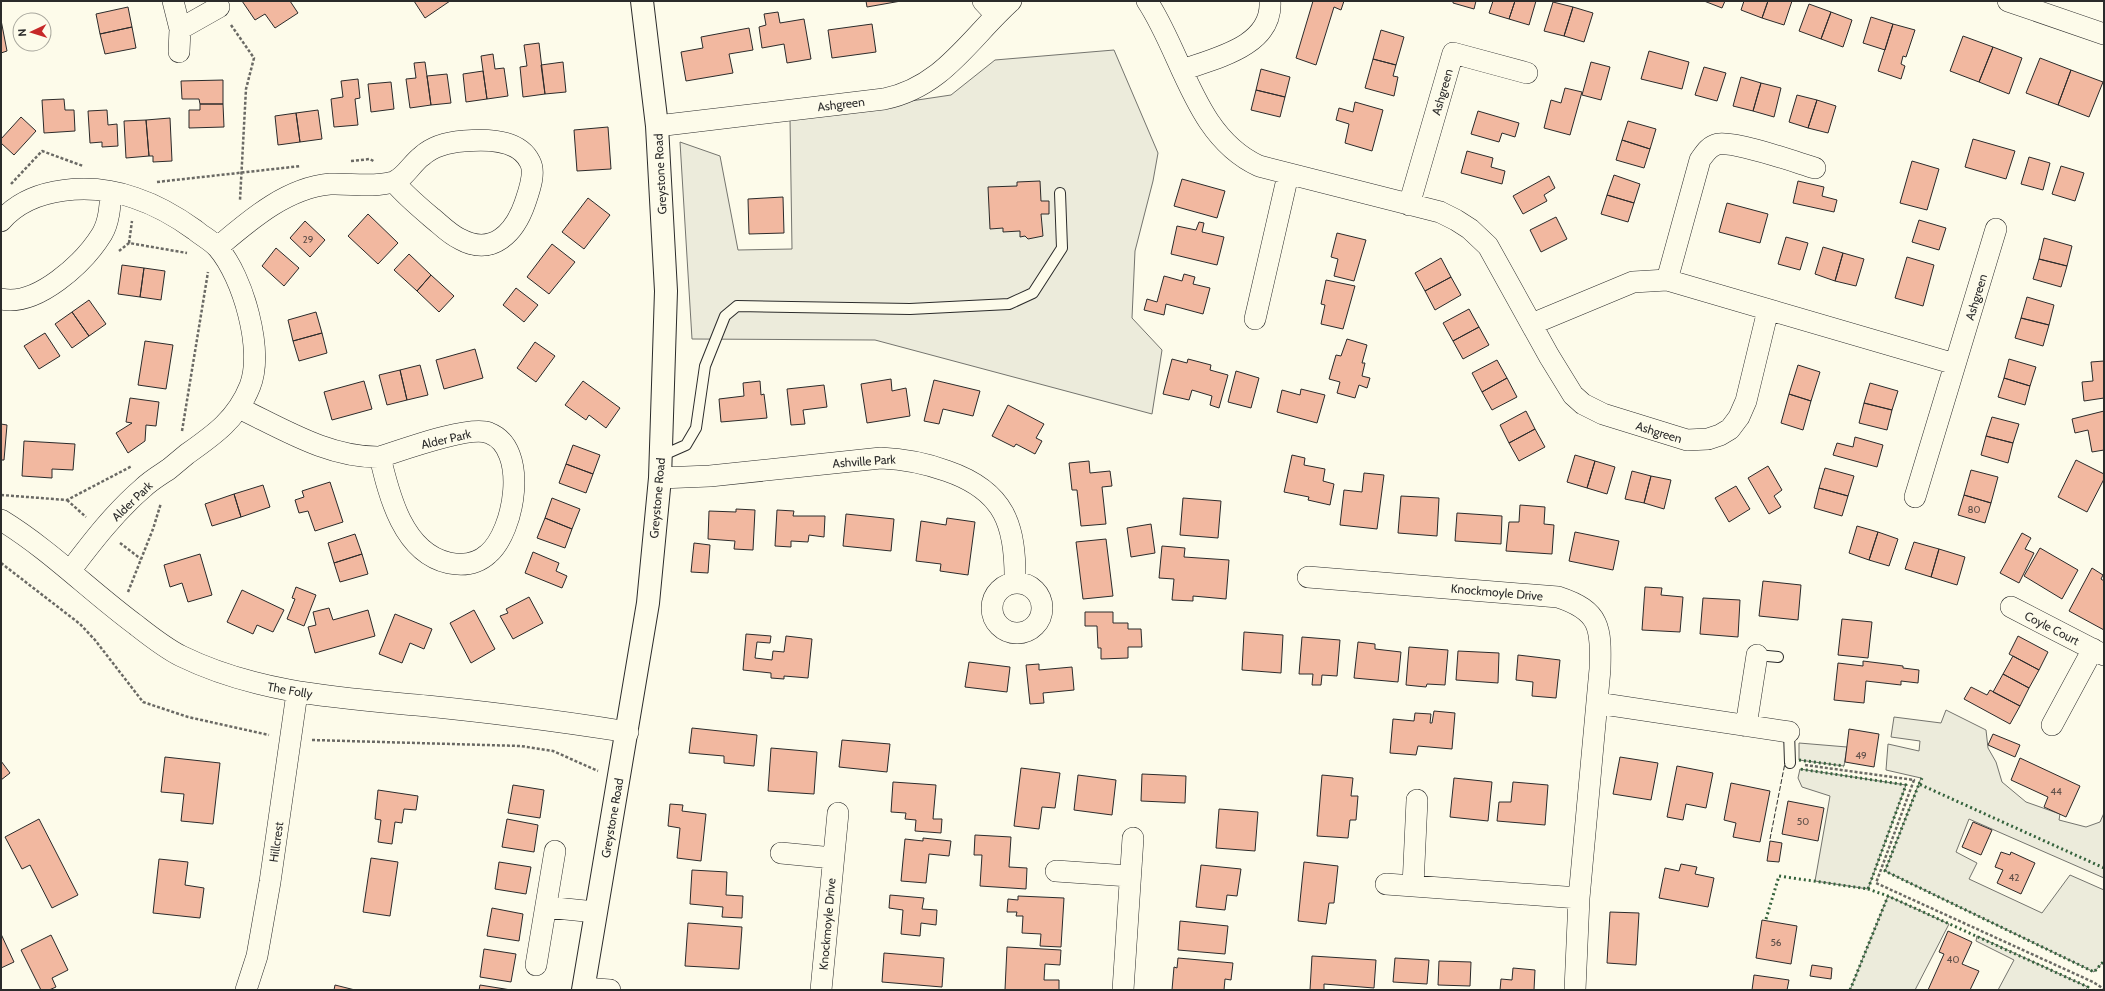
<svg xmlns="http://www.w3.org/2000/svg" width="2105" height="991" viewBox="0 0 2105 991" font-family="Cabin,sans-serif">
<rect width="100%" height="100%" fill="#fdfbea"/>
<path fill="#ecebdb" stroke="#74746e" d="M1114,50l44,103 -5,28 -18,70 -3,67 30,32 -10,64 -277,-74 -183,-1 -12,-197 40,14 18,94 54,-1 -2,-130 161,-24 44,-35z
M1946,710l40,20 2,18 8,14 6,20 24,20 34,12 -1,6 27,7 14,-5 4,-9v65l-135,-59 -13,33 21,11 -8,16 73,34 28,-38 34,15v71l-10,11 -209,-101 36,-93 -35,-8 2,-26 31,7 1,-10 -29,-4 3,-20 47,6z
M1799,743l48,4 -3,19 -45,-6z
M1800,769l106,16 -38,104 -53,-8 15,-85 -28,-9 -4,-9z
M1888,896l61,28 -34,66h-65z
M1977,936l111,51 -3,3h-87l16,-30 -38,-19z"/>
<path fill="#f2b8a0" stroke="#2b2b2b" d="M242,1h48l8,12 -23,15 -10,-14 -10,6z
M414,1h36l-25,17z
M866,1h35l-34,6z
M1313,1h31l-3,9 -7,-3 -18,58 -20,-7z
M1453,1h23l-2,8 -21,-6z
M1493,1h22l-6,18 -20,-6z
M1515,1h21l-7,24 -20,-6z
M1704,1h21l-3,7z
M1744,1h24l-6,17 -21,-8z
M1768,1h24l-8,24 -22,-7z
M1553,2l20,5 -9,29 -20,-5z
M1809,4l22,8 -10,27 -22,-8z
M128,7l4,20 -32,7 -4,-20z
M1573,7l20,6 -9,29 -20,-6z
M778,12l2,11 24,-4 7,40 -24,4 -3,-19 -22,4 -3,-21 7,-2 -2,-11z
M1831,12l21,8 -9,27 -22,-8z
M1871,17l22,7 -8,26 -22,-7z
M1,20l6,31 -6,2z
M872,24l4,28 -44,6 -4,-28z
M1893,24l22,6 -9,27 -3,-1 -2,8 4,2 -4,13 -23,-8z
M132,27l4,21 -31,6 -5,-20z
M749,28l4,22 -24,4 4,19 -47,8 -5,-29 22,-4 -2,-11z
M1381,30l23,7 -8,28 -23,-6z
M1963,36l30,11 -14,35 -29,-11z
M539,43l6,51 -22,3 -3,-30 7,-1 -3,-21z
M1993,47l29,11 -13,36 -30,-12z
M1649,51l40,11 -7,27 -41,-10z
M493,54l2,15 9,-1 4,28 -21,3 -6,-43z
M2040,58l31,12 -13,35 -32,-12z
M1373,59l23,6 -3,11 5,1 -4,19 -29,-8z
M425,62l6,43 -21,3 -4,-29 10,-1 -2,-15z
M563,62l3,30 -21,2 -4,-29z
M1591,62l19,5 -9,33 -19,-5z
M1704,67l22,6 -9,28 -22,-6z
M1261,69l29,8 -5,20 -29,-7z
M2071,70l32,12 -14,35 -31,-12z
M483,71l4,28 -21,3 -3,-28z
M447,74l4,29 -20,2 -4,-29z
M1741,77l20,6 -8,28 -20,-5z
M358,79l2,19 -5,1 3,26 -24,2 -3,-28 12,-2 -2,-16z
M223,80v24h-23l-1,-5h-17l-1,-18z
M391,82l3,27 -23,3 -3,-28z
M1761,83l20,5 -7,29 -21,-6z
M1565,88l17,4 -12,43 -26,-7 7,-28 10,3z
M1256,90l29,7 -5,20 -29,-7z
M1797,95l20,5 -9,28 -19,-6z
M64,99l1,11h9l1,21 -31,2 -2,-33z
M1817,100l19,6 -8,27 -20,-5z
M1355,102l28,8 -11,41 -27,-8 4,-19 -13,-4 3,-12 14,4z
M200,104h23l1,23 -35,1v-18h11z
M107,110l1,15 9,-1 1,22 -16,1v-5l-12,1 -2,-32z
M318,110l4,29 -22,3 -4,-29z
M1478,111l41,12 -4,14 -13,-4 -3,9 -28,-8z
M296,113l4,29 -22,3 -3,-29z
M21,117l15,14 -22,24 -13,-12v-4z
M170,118l2,43 -19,1v-6h-4l-3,-36z
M146,120l3,36 -23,2 -2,-37z
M1628,121l28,8 -6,20 -28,-9z
M608,127l3,42 -34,2 -3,-41z
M1973,139l42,12 -9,28 -41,-12z
M1622,140l28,9 -6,19 -28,-8z
M1467,151l26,7 -2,9 14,4 -3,13 -41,-11z
M2029,157l21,6 -7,27 -22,-6z
M1912,161l27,8 -12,41 -27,-7z
M2061,166l23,7 -9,28 -23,-7z
M1614,175l26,9 -6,19 -27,-8z
M1549,176l6,12 -11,7 3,6 -24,13 -10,-18z
M1182,179l43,12 -8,27 -43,-12z
M1040,181l1,20h8v13h-8l2,22 -15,3 -3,-3 -5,1v-6l-17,1v-4l-13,1 -2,-42 29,-1v-4z
M1798,181l26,6 -2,9 15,4 -3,12 -41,-9z
M1607,195l27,8 -6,19 -27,-8z
M783,197l1,36 -35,1 -1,-35z
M588,198l22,17 -26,34 -22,-17z
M1727,203l41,11 -8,29 -41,-11z
M368,214l30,29 -20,21 -30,-28z
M1556,217l11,22 -26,13 -11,-22z
M1919,220l27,8 -7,22 -27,-8z
M305,221l20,19 -15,17 -20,-19z
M1199,222l5,1 -2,9 22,5 -7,28 -46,-11 6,-28 19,4z
M1337,233l29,7 -12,41 -20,-5 4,-17 -7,-2z
M1786,237l22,6 -8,27 -22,-6z
M2044,238l28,8 -5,20 -28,-7z
M552,244l23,18 -26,32 -22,-17z
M1823,247l20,6 -8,28 -20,-7z
M276,248l23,20 -15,18 -22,-20z
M1843,253l21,6 -8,27 -21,-5z
M409,254l22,21 -14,16 -23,-21z
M1907,257l27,8 -11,41 -28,-8z
M1441,258l10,19 -26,14 -10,-18z
M2039,259l28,7 -6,21 -28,-8z
M122,265l22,3 -4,29 -22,-3z
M144,268l21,3 -4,29 -21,-3z
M1184,274l11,3 -2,7 17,4 -7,26 -37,-10 -2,11 -20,-5 3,-11 10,3 7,-26 18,5z
M431,275l23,21 -15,16 -22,-21z
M1451,277l10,18 -26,15 -10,-19z
M1326,280l29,6 -12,43 -22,-5 4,-19 -4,-1z
M516,288l22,17 -14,17 -21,-17z
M2027,297l27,8 -5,20 -28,-7z
M89,300l17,24 -17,12 -17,-24z
M1469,309l10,18 -26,14 -10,-18z
M72,312l17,24 -17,12 -17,-24z
M316,312l6,21 -29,8 -5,-21z
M2021,318l28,7 -6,21 -28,-8z
M1479,327l10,18 -26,14 -10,-18z
M45,333l15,23 -21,13 -15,-23z
M322,333l5,20 -28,8 -6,-20z
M1347,339l20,6 -5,18h3l-3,13 8,2 -3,10 -8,-3 -4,13 -18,-5 3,-11 -11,-3 7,-24 5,1z
M145,341l28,4 -7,44 -28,-4z
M535,342l20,14 -19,26 -19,-14z
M475,349l8,29 -39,11 -8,-29z
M1172,359l15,4 1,-4 23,6 -1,5 18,5 -9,33 -9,-3 2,-9 -20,-6 -3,10 -26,-6z
M2009,359l27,8 -6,19 -26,-8z
M1497,360l10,18 -25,14 -10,-19z
M2104,361v37l-20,3 -2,-19 11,-1 -2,-19z
M420,365l8,30 -21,5 -7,-30z
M1798,365l22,7 -9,29 -22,-7z
M400,370l7,30 -20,5 -8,-30z
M1236,371l23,7 -8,30 -23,-6z
M1507,378l10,19 -25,13 -10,-18z
M2004,378l26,8 -5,19 -27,-8z
M891,379l1,12 14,-3 4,28 -43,7 -6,-39z
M934,380l46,11 -7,25 -30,-7 -4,15 -15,-3z
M364,381l8,28 -40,11 -8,-28z
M583,381l37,27 -14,20 -17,-13 -3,5 -21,-15z
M760,381l1,14 3,-1 3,24 -46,4 -2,-23 25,-3 -1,-13z
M1870,383l28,8 -6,19 -28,-7z
M824,385l3,22 -24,3 2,14 -14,1 -4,-36z
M1301,389l24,6 -8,28 -40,-11 5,-22 18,5z
M1789,394l22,7 -8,29 -22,-7z
M130,398l29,4 -3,24 -10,-1 -1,16 -17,12 -12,-20 16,-10 -6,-1z
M1864,403l28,7 -5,20 -28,-7z
M1008,405l36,19 -8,14 6,3 -7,13 -19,-10 -2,3 -22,-11z
M1526,411l9,18 -26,14 -9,-18z
M2104,411v39l-12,2 -4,-22 -13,3 -3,-14z
M1992,417l27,7 -6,19 -27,-7z
M1,424l6,1 -3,35h-3z
M1535,429l10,18 -26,14 -10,-18z
M1986,436l27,7 -5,20 -27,-8z
M1855,437l28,8 -6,22 -44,-12 4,-12 16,4z
M24,441l51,3 -2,26 -21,-1v9l-30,-2z
M573,445l27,10 -7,19 -27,-10z
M1292,455l13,3 -1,7 21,4 -2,12 11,3 -4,21 -22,-5 1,-3 -25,-5z
M1575,455l20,6 -8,27 -20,-6z
M2076,460l28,14v5l-17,33 -29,-15z
M1089,461l1,12 20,-2 2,15 -10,1 4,37 -25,2 -4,-36h-5l-3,-27z
M1595,461l20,6 -8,27 -20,-6z
M566,464l27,10 -7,19 -27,-10z
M1768,466l14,24 -8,6 7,11 -12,7 -21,-36z
M1825,468l29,8 -6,20 -29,-8z
M1971,470l27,7 -7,26 -27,-8z
M1632,471l19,5 -7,27 -19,-4z
M1364,473l20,2 -7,54 -37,-4 4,-35 18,2z
M1651,476l20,4 -7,29 -20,-6z
M330,482l13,40 -28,9 -7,-20 -9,2 -4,-13 9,-3 -2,-6z
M263,485l7,22 -29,10 -7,-23z
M1736,486l14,23 -21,13 -14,-24z
M1819,488l29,8 -6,20 -28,-8z
M234,494l7,23 -29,9 -7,-22z
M1964,495l27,8 -6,20 -27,-8z
M1401,496l38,2 -2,38 -39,-3z
M552,498l28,11 -8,20 -27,-11z
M1183,498l38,3 -3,37 -38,-3z
M1520,505l25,2 -1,17 10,1 -2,29 -46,-3 3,-29h10z
M736,509l19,1 -2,40 -19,-1 1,-8 -27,-2 1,-28 27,1z
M777,510l17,1 -1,5h32l-1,21 -15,-2 -1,7 -17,-1v6l-16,-1z
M1457,513l45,3 -1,28 -46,-3z
M846,514l48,5 -3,32 -48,-5z
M545,518l27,11 -7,19 -28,-10z
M947,518l28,4 -7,53 -28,-4 1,-7 -25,-3 5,-40 25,4z
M1151,524l4,29 -24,4 -4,-29z
M1857,526l21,6 -9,28 -20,-7z
M1575,532l44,9 -6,29 -44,-9z
M1878,532l20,7 -9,27 -20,-6z
M2022,533l9,5 -6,11 9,4 -15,30 -19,-10z
M355,534l7,20 -28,9 -6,-20z
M1106,539l7,57 -30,3 -7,-57z
M1914,542l25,7 -8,28 -26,-8z
M694,543l16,2 -2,28 -17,-1z
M1162,546l23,2 -1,9 45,3 -3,39 -33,-3v5l-21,-1 2,-21 -15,-1z
M2040,548l38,22 -16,29 -38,-23z
M1939,549l26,8 -8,28 -26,-8z
M533,552l26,11 -3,8 11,5 -5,12 -37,-15z
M200,554l12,41 -24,7 -6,-19 -12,4 -6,-22z
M362,554l6,20 -28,8 -6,-19z
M2092,568l11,7 -2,4 3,2v49l-35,-19z
M1763,581l38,4 -3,35 -39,-4z
M296,587l20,8 -12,31 -17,-7 8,-20 -3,-1z
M1645,587l17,1 -1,7 22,2 -3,35 -38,-2z
M242,590l42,20 -11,22 -16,-7 -4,9 -26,-12z
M529,597l14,26 -30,16 -13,-23 8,-3 -2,-4z
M1703,598l37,2 -2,37 -38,-3z
M329,608l4,12 35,-10 7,26 -60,17 -7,-26 8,-2 -3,-13z
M474,610l21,39 -24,14 -21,-40z
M1085,612h28v11h15v6h13l1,18h-14v11l-27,1v-11h-3l-1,-22h-12z
M395,614l37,15 -8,20 -14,-6 -8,20 -23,-9z
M1842,619l30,3 -4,36 -30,-3z
M1244,632l39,3 -2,38 -39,-3z
M746,634l25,2 -1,7 -13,-1 -2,16 17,2 1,-9 11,1 2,-16 26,3 -4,39 -24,-2v3l-13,-1v-5l-28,-3z
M2018,636l30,16 -9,18 -30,-16z
M1302,637l38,3 -3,36 -15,-1 -1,10h-9l1,-11h-14z
M1358,642l17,2v5l26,3 -3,30 -44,-4z
M1409,647l39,3 -3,35 -18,-1 -1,3 -20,-2z
M1458,651l41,2 -1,30 -42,-3z
M1518,655l42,5 -4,38 -24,-2 1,-14 -17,-2z
M2013,656l26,14 -10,18 -26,-14z
M1863,661l40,5v2l16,2 -1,13 -17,-2v4l-35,-4 -2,22 -30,-3 4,-37 25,3z
M969,662l41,5 -3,25 -42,-5z
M1039,664v6l33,-3 2,23 -31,3 1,10 -14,1 -4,-39z
M2003,674l26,14 -9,18 -27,-14z
M1971,687l16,8 3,-5 30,16 -10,18 -46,-25z
M1434,711l21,2 -3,36 -34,-3 -2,9 -26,-2 3,-34 21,2 1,-8 16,1 -1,9h2z
M692,728l65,7 -3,31 -30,-3v-7l-35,-3z
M1849,729l30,5 -5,33 -29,-5z
M1993,734l27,11 -5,12 -27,-12z
M842,740l48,4 -3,28 -48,-5z
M771,748l46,4 -3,42 -46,-3z
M165,757l55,6 -7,61 -32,-3 3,-27 -23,-2z
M1620,757l38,6 -7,37 -38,-6z
M2020,758l60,28 -14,31 -22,-10 4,-10 -37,-17z
M1,761l9,12 -9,7z
M1677,766l36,7 -7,35 -20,-4 -3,16 -16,-3z
M1021,768l39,5 -5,35 -13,-1 -3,22 -25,-3z
M1142,774l44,2 -1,27 -44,-2z
M1078,775l38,5 -4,35 -38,-5z
M1322,775l31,3 -2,18h7l-2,24h-6l-2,18 -31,-2z
M1454,778l38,4 -4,39 -38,-4z
M893,782l43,3 -3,34h9l-1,14 -26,-2 1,-11 -11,-1 1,-6 -15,-1z
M1513,782l35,3 -3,40 -48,-4 2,-19h12z
M1731,783l39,8 -10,51 -27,-5 3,-14 -12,-3z
M513,785l31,5 -4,28 -32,-5z
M378,790l40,6 -2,14 -12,-1 -2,14 -7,-1 -3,22 -14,-2 3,-22 -6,-1z
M1788,801l36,7 -6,33 -36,-7z
M670,804l13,1 -1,6 24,3 -5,47 -24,-3 3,-30 -12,-2z
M1219,809l39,3 -3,39 -39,-3z
M39,819l39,76 -26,13 -22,-43 -8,4 -17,-32z
M507,819l31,6 -4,27 -32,-5z
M1973,822l19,8 -11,25 -19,-8z
M975,835l36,2 -2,30 18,1 -1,21 -46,-3 2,-31h-8z
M923,838l28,3 -2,15 -20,-2 -3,29 -25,-2 4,-42 18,2z
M1770,841l12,2 -3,19 -12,-1z
M2001,852l9,3 1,-3 24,11 -14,31 -24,-11 6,-13 -8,-3z
M371,858l27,4 -8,54 -27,-4z
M159,859l29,3 -3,23 19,3 -4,30 -47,-5z
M499,862l32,5 -5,27 -31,-5z
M1304,862l34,4 -4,37h-5l-3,21 -28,-3z
M1681,864l16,3 -2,7 19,4 -6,29 -49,-9 6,-30 14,3z
M1201,865l40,4 -4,27 -10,-1 -2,15 -29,-3z
M692,870l35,2 -1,23 17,1 -1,22 -20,-1 1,-10 -33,-3z
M890,895l34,3 -2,11 15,1 -1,15 -15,-2 -1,13 -19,-2 2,-24 -14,-2z
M1018,896l46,2 -3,49 -21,-1 1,-12 -19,-1 1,-17h-7l1,-4h-10l1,-13 10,1z
M492,908l31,6 -4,27 -32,-5z
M1610,912l29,1 -3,52 -29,-2z
M1762,920l35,6 -6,38 -35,-6z
M1180,921l48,5 -3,28 -47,-4z
M688,923l54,4 -3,42 -54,-3z
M1948,931l24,11 -10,22 17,7 -9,19h-42l16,-36 -5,-2z
M1,934l13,28 -13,6z
M51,935l17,35 -16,8 4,9 -7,3h-8l-20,-40z
M1007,947l54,3 -1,15 -15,-1 -1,16h15v10h-54z
M484,949l32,5 -5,28 -31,-5z
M884,953l60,5 -2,29 -60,-5z
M1312,956l64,4 -2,28 -50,-4v6h-14z
M1178,958l55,5 -2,17 -6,-1 -1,11h-52l2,-23 3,1z
M1395,958l34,2 -2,24 -34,-2z
M1439,961l32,1 -1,24 -32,-1z
M1812,965l20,3 -1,11 -21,-3z
M1513,968l22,2 -1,20h-34l1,-11 11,1z
M1754,975l35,5 -2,10h-35z
M335,985l20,5h-21z
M480,985l31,5h-32z"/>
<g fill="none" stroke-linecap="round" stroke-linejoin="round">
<g stroke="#2b2b2b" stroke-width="12">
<path id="lane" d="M661,456l25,-11 10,-17 9,-62 20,-50 12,-10 173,3 99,-5 24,-11 29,-45 -2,-55
M1757,655l21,2
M1789,732l1,31"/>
</g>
<g stroke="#2b2b2b" stroke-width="22">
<path id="street" d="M173,1l7,28 -1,23
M983,1l13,14
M1147,1c36,54 48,136 112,165l181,46 16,8 14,9 18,17 61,110 24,39 10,9 20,10 84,26 21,-1 12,-4 10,-6 9,-12 7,-16 22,-91
M2008,1l96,33
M180,29l39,-22
M1182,70c34,-12 91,-24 88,-69
M657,126l227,-27c59,-12 85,-60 127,-98
M1409,205l44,-152 74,20
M1,221c31,-36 92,-38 134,-23 21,7 42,19 60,32 7,6 17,11 23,18 25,29 46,102 32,138 -13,33 -36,49 -63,68 -6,5 -12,10 -18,15 -9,6 -19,12 -26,19 -28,24 -51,54 -73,83
M218,247c32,-27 68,-59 112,-63 20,-1 43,4 63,-2 12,-4 19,-19 29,-26 11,-10 28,-14 42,-15 21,-2 55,-2 66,21 6,11 -1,29 -5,41 -10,29 -32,54 -65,36 -11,-5 -20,-15 -29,-22 -13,-11 -26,-22 -37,-35
M1667,280l33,-120c5,-7 9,-14 18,-16 18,-3 77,18 97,24
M1,299c36,8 83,-36 101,-65 7,-12 8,-27 9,-42
M1255,319l33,-144
M1532,324l101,-42 34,-2 288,84
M239,408c44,21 90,50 141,49 9,38 23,96 69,106 15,3 28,1 39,-9 27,-23 41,-106 1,-121 -19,-8 -87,17 -109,24
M660,478l50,-2 171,-18c24,1 44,5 66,13 58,20 69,54 68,112
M1915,497l81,-268
M1,520c49,30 89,71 135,105 14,11 29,23 45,31 78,38 161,42 246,50 68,7 134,15 201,26
M1308,577l250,20c43,14 43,31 42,72l-21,229 -4,92
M992 608a25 25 0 1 1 50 0a25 25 0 1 1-50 0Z
M2011,607l93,48
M1597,703l192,29
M2052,725l41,-76
M1746,726l11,-71
M781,853l52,5
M1056,871l73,5
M1386,884l193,14
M1413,886l4,-86
M546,907l49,5
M536,965l19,-114
M584,988l26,2
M246,990l11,-34 13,-74 27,-189
M821,990l17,-177
M1123,990l10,-152"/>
</g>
<g stroke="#2b2b2b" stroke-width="24">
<path id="secondary" d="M583,990l65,-387 12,-125 6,-187 -9,-165 -15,-125"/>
</g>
<path stroke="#6a6964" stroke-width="2.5" stroke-dasharray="3 2" stroke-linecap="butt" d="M231,25l23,33 -8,31 -6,111
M351,161l19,-2 5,3
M157,182l144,-16
M11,184l31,-33 41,15
M129,243l3,-22
M119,251l10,-8 58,10
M182,431l26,-159
M1,495l66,5 65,-34
M67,500l19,17
M120,543l21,16
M1,563l79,61 15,16 48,62 45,15 81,18
M128,592l25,-63 8,-26
M312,740l209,6 32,5 45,20
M1805,765l109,15 -38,103 217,99 11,7"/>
<use href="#lane" stroke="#fdfbea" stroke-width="10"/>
<use href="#street" stroke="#fdfbea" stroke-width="21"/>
<use href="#secondary" stroke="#fdfbea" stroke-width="22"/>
<path stroke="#34623c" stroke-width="3" stroke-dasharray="2 3" stroke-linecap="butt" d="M1799,760l45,6
M1919,784l3,-6
M2104,868l-185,-84 -34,87 209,101 10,-11
M1868,889l20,7
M1766,919l13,-43 89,13 38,-104 -106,-16
M1850,990l38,-94 200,91 -3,3"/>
<path stroke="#2b2b2b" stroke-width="1" stroke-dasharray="5 2" stroke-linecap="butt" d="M1770,839l15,-76"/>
</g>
<g text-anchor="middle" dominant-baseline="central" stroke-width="3" stroke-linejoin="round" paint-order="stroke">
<g font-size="10" fill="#5d4e48">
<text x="308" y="239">29</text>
<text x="1974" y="509">80</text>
<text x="1861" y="755">49</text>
<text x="2056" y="791">44</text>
<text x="1803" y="821">50</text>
<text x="2014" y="877">42</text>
<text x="1776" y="942">56</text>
<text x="1953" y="959">40</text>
</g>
<g font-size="12" fill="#2b2b2b" stroke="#fdfbea">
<text transform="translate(1442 92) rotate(-74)">Ashgreen</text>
<text transform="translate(841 104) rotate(-7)">Ashgreen</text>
<text transform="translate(660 174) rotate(-93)">Greystone Road</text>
<text transform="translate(1976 297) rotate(-73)">Ashgreen</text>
<text transform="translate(1659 432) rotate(17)">Ashgreen</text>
<text transform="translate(446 439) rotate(-13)">Alder Park</text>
<text transform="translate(864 461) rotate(-4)">Ashville Park</text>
<text transform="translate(657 498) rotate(-85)">Greystone Road</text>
<text transform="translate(132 501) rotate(-44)">Alder Park</text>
<text transform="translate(1497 592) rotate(5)">Knockmoyle Drive</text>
<text transform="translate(2052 628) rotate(27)">Coyle Court</text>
<text transform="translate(290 690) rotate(10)">The Folly</text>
<text transform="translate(612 818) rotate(-80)">Greystone Road</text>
<text transform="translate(276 842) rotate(-82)">Hillcrest</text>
<text transform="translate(827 924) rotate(-85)">Knockmoyle Drive</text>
</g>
</g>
<rect width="2105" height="991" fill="none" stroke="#2b2b2b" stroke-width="4"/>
<g transform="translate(32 32) rotate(266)"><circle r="19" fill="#fdfbea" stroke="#a9a89e"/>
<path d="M0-3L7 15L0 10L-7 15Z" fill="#c62828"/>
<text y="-6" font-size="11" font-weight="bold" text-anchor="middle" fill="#2b2b2b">N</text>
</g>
</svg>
